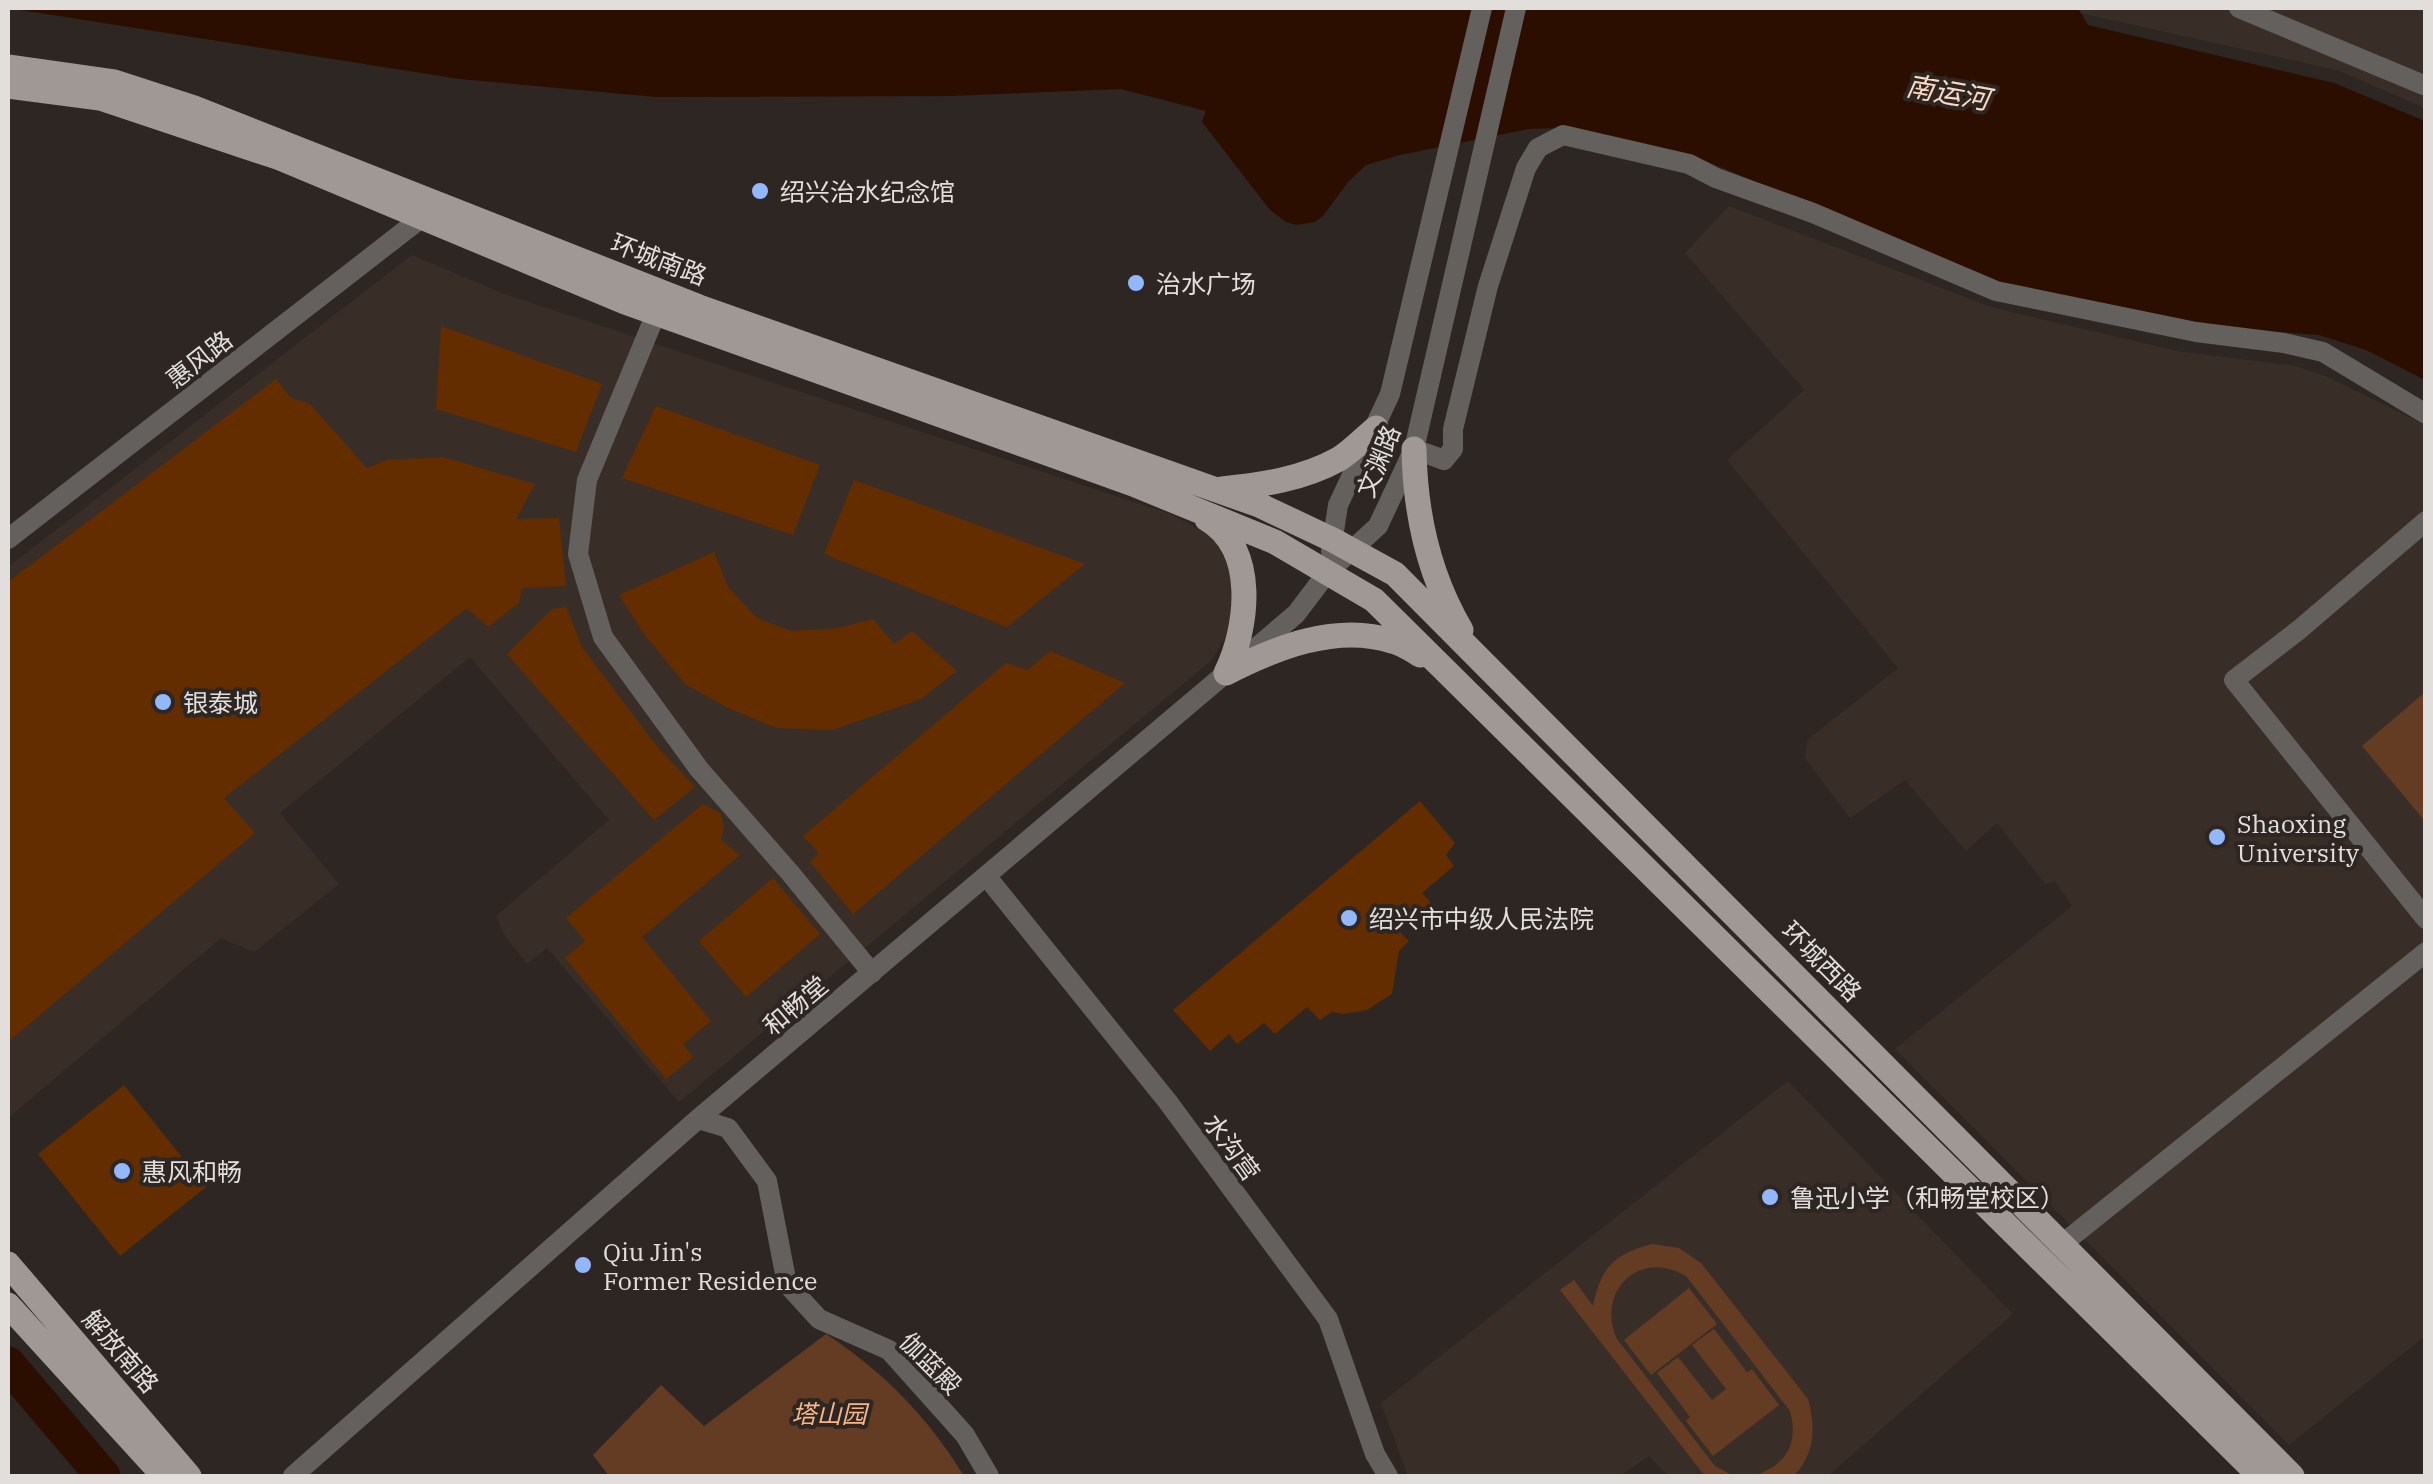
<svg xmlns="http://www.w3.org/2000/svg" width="2433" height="1484" viewBox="0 0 2433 1484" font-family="'IBM Plex Serif','Noto Sans SC',serif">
<rect width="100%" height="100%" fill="#2d2622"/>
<path fill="#392e27" d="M2070,8h355v100l-88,-38 -257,-57z
M1729,206l262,101 186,44 119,15 34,12 95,47v911l-136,109 -394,-396 177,-143 -17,-25 -10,3 -48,-61 -31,28 -61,-71 -55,38 -45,-60 2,-18 91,-72 -171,-208 77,-70 -119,-137z
M412,255l90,38 671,222 47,26 13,42 2,36 -23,41 -533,442 -132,-154 -20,16 -22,-28 -9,-20 113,-96 -139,-163 -190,156 59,71 -85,68 -33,-14 -213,180v-551z
M1788,1081l225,233 -185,162h-160l-19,-20 -29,20h-212l-27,-73z"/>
<path fill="#633c23" d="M2425,692v129l-63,-75z
M1652,1244l27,4 22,15 107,136c8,29 7,54 -14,77h-41c33,-11 46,-31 37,-65l-103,-134c-46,-30 -92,14 -70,62l98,127 17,9 11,1h-38l-145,-186 14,-10 19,26c8,-39 21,-52 59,-62z
M1689,1288l28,36 -66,51 -27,-35z
M1714,1329l33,43 5,-3 27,36 -66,51 -27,-35 4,-4 -33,-44 21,-16 34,43 14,-11 -34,-44z
M826,1334c59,39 101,82 138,142h-355l-16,-21 68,-70 43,41z"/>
<path fill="#2b0e00" d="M8,8h2070l10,17 246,58 91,38v259l-59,-30 -47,-15 -129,-10 -187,-37 -306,-131 -138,-29 -31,1 -128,26 -34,10 -18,17 -25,34 -8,6 -19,3 -10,-3 -16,-12 -68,-88 4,-11 -85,-22 -169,7 -296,1 -196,-18z"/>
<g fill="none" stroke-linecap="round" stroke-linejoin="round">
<path stroke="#2b0e00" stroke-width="35" d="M8,1364l95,112"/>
</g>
<path fill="#632d00" d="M441,326l161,58 -26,68 -140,-43z
M276,379l15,19 18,5 58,65 20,-8 56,-3 92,27 -19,35 43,-1 7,68 -44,2 -3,15 -31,24 -21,-19 -243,190 31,35 -247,209v-460z
M656,406l164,59 -27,70 -171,-57z
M854,480l231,84 -78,63 -183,-73z
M714,552l14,35 29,31 34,13 48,-3 34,-9 21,25 18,-13 45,40 -36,28 -88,31 -56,-2 -49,-20 -43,-24 -41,-50 -25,-39z
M566,607l16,40 74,98 39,42 -41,33 -147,-166 45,-45z
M1050,651l75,32 -272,231 -43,-52 9,-9 -16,-17 203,-173 22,7z
M1420,801l35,42 -9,12 8,11 -32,27 11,12 -34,26 10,10 -10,10 -7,43 -25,16 -23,4 -12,-2 -12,8 -13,-13 -32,27 -11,-11 -27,21 -8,-10 -19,17 -37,-41z
M703,804l17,9 4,13 -3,14 19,15 -98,82 69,84 -28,23 10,13 -27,22 -101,-121 20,-17 -19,-23z
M773,878l47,56 -74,63 -47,-56z
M124,1085l82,102 -86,69 -82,-102z"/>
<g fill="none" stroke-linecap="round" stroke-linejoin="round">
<path stroke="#64605e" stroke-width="20" d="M2239,8l187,78
M662,299l-75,181 -9,74 25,83 96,132 92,105 81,99
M1414,449l30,11 9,-11v-20l35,-143 38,-118 12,-20 25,-13 126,29 27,14 97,35 183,78 200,41 88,11 39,9 103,62
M2426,521l-126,108 -66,51 192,239
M8,539l412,-320
M1331,551l7,-46 52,-111 92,-386
M987,877l181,225 160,217 47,135 13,22
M698,1119l30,9 39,53 20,103 32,35 70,31 76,85 24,41
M2061,1245l365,-293
M293,1476l405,-357 598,-505 31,-41 51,-47 36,-77 102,-441"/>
<path stroke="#9f9894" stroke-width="25" d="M8,67l106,15 80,26 505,199 560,198 74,35 62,34 897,902
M8,86l92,12 180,60 345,144 508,182 142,58 99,58 886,876
M1414,449c1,65 14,125 47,181
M1222,489c40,-4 81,-10 117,-30 13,-8 25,-21 37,-31
M1207,519c51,30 41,109 19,154
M1226,673c49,-25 110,-50 166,-32 10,2 20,9 28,14
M8,1264l181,212
M8,1305l156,171"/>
</g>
<g fill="#93b7fd" stroke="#2d2622" stroke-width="4">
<circle cx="760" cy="191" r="10"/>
<circle cx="1136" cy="283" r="10"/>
<circle cx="163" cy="702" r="10"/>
<circle cx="2217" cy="837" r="10"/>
<circle cx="1349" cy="918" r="10"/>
<circle cx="122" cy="1171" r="10"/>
<circle cx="1770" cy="1197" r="10"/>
<circle cx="583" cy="1265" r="10"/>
</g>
<g text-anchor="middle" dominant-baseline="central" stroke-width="8" stroke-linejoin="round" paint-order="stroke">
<g font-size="25" fill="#e2dedb" stroke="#2d2622" text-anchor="start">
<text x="780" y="191">绍兴治水纪念馆</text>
<text x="1156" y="283">治水广场</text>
<text x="183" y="702">银泰城</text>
<text x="2237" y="823">Shaoxing<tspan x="2237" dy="29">University</tspan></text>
<text x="1369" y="918">绍兴市中级人民法院</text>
<text x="142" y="1171">惠风和畅</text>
<text x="1790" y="1197">鲁迅小学（和畅堂校区）</text>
<text x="603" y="1251">Qiu Jin's<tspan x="603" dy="29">Former Residence</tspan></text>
</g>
<g font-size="25" fill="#e2dedb" stroke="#2d2622">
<text transform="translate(659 259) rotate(21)">环城南路</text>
<text transform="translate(199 359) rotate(-38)">惠风路</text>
<text transform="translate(1378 461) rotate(-68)">文渊路</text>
<text transform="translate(1822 961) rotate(45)">环城西路</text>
<text transform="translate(795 1005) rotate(-40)">和畅堂</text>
<text transform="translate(1232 1147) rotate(54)">水沟营</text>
<text transform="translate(121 1351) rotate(49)">解放南路</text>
<text transform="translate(931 1363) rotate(45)">伽蓝殿</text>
</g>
<g font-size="25" font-style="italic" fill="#f9b487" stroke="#2d2622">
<text x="829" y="1413">塔山园</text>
</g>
<g font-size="28" font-style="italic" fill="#fdd9c3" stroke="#2d2622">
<text transform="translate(1948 92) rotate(10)">南运河</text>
</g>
</g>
<rect width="2433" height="1484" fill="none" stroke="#e2dedb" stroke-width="20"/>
</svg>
